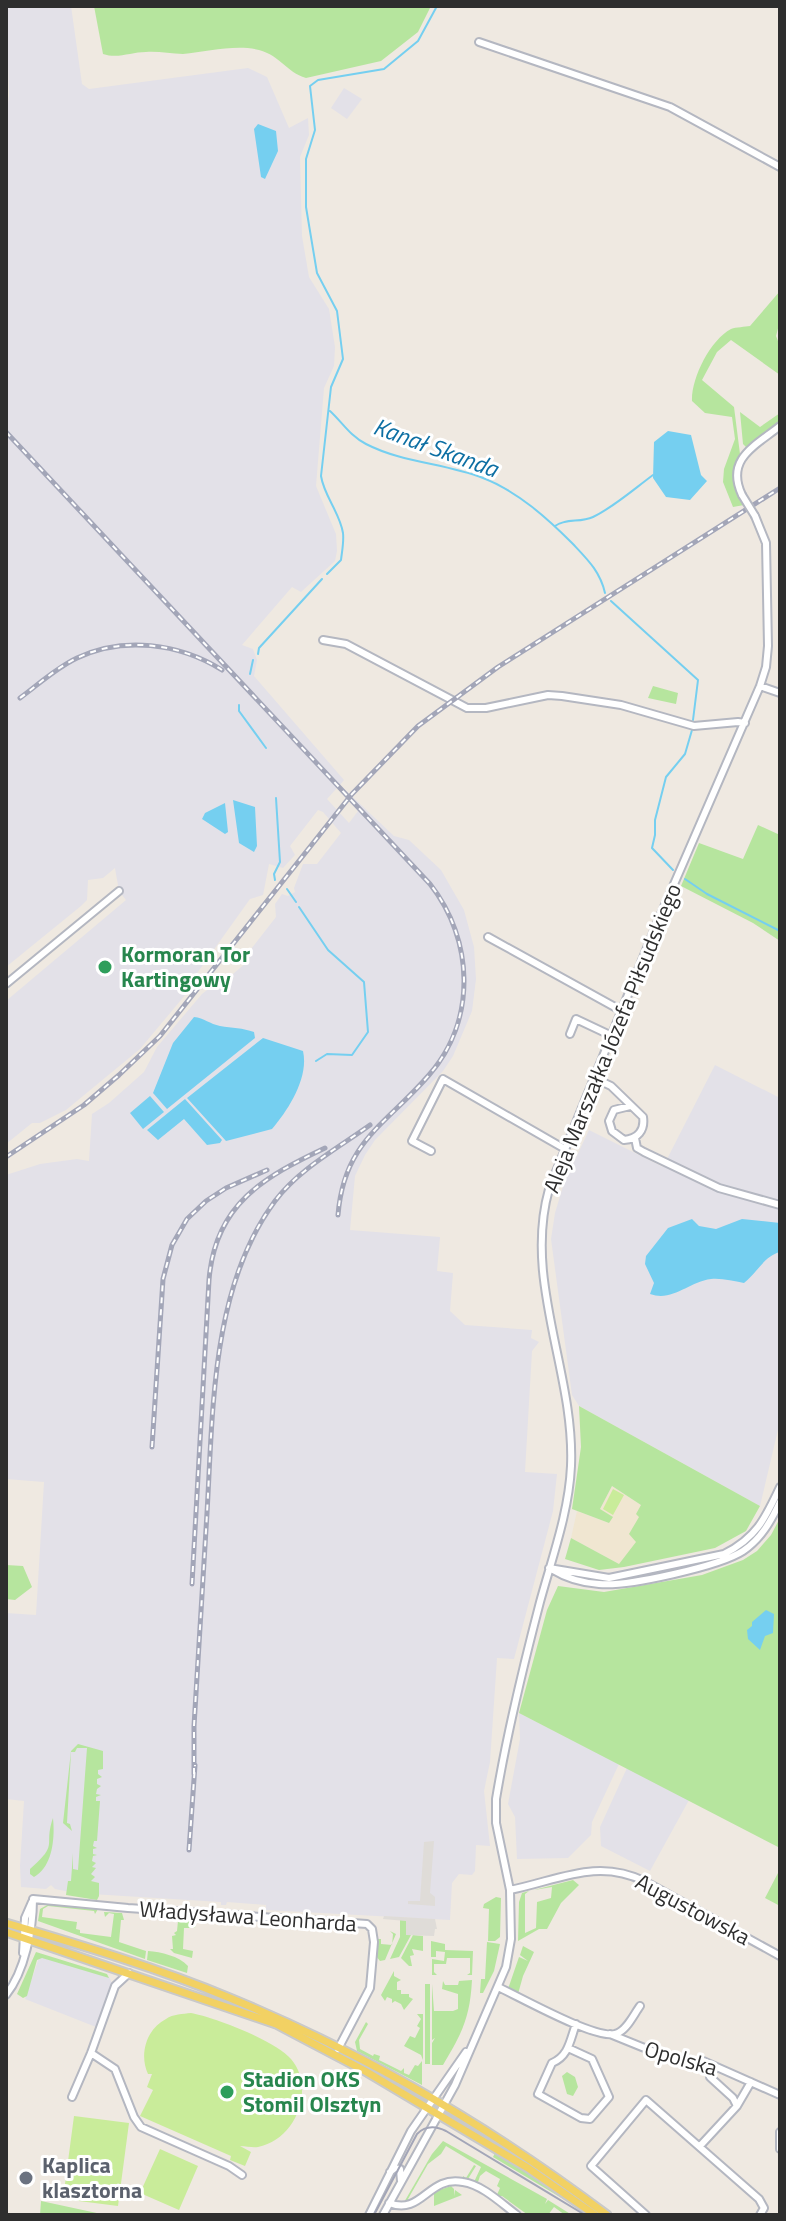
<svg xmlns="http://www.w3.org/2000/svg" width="786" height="2221" viewBox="0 0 786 2221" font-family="'Titillium Web',sans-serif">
<rect width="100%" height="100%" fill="#efe9e1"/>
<path fill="#e3e1e8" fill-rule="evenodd" d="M6,6h65l11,78 7,5 159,-21 19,9 22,51 19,-10 1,17 -9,22 2,79 7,41 20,32 6,38 -1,19 -10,22 -8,98 20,48 1,17 -2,10 -34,31 -9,-5 -50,58 11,4 4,11 -3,16 90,104 -4,5 54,51 15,4 32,30 23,40 10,37 2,32 -4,32 -19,45 -10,15 -68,69 -10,15 -10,21 -5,54 90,7 -3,34 16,2 -3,38 15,14 67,5 -1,8 8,4 -7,9 -7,121 32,2 -4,37 -39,148 -17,-1 -7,104 -6,29 6,55 -14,-1 -1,26 -3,4 -13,-1 -7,9 -2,37 -184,-10v-5l-39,-3 -1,3h-5v-3l-146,-9 -20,-4 -4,-4 -5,4 -25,-2 -1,-21 4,-65 -18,-2v-186l30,2 8,-133 -38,-3v-304l34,-11 37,-5 12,2 3,-47 17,-11 35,-31 13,-25 45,-53 9,-7 9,-2 26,-22 -2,-5 32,-41 -1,-13 7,-10 6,2 7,-4 -1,-4 9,-24h14l24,-31 -18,-21 -5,-2 -28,36 5,9 -12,13 -14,-4 -6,31 -13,4 -55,77 -9,18 -46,55 -74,61 -26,13h-8l-26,21v-143l120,-101 -7,-9 -4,-23 -12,10 -15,2 -1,20 -6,6 -75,61v-847l3,-25zM337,788l21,23 -9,12 -22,-24z
M344,88l18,11 -15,20 -16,-11z
M715,1065l65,33v323l-20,85 -181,-100 -7,-11 -21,-156 4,-26 9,-30 25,-53 74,37z
M519,1713l100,51 -27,58 -1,13 -23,23 -51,1 -2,-42 -7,-13 12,-65z
M627,1768l62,32 -39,71 -49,-25 -1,-19z
M40,1955l69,22 4,8 -17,42 -71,-28z"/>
<path fill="#f0e6d1" d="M612,1486l29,19 -4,37 -18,22 -48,-26 6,-27 32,12 -9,-14z"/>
<path fill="#b6e59e" d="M94,6h337l-13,26 -37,29 -75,17c-20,-6 -25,-22 -47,-28 -24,-6 -52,2 -76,4 -12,0 -25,-3 -37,-2 -15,0 -28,7 -43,2z
M780,291v30l-4,15 4,10v29l-49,-35 -14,12 -15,28 32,27 6,47 -7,24 11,27 -11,2 -10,-25 1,-13 11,-30 -3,-22 -27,-4 -13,-12c-1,-22 18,-61 39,-72 5,-2 14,-2 19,-3z
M740,412l20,15 20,-14v10l-33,25 -4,-4z
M653,686l25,7 -2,11 -28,-6z
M758,825l22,10v106l-27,-18 -72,-37 18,-43 44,16z
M579,1406l181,100 -14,25 -31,17 -91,19 -25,3 -34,-11 6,-21 48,26 17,-22 -7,-8 10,-17 -3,-3 5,-9 -29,-19 -12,23 13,8 -4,6 -37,-14 9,-62z
M780,1518v330l-261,-135 28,-103 11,-24 46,6 98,-17 41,-15 14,-9 14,-16z
M6,1565l17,1 9,21 -17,13 -9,-1z
M78,1744l25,7v18l-5,1v4l4,3 -5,2v5l4,2 -4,3 -1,5 5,1 -5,2v4h4l-3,40h-3l-1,5 4,2 -4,1v5l4,1 -4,1 -1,5 4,2 -4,4 4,1 -5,6 4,3 -4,4 8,2v13l-2,4 -31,-5 2,-14h3l2,-28v16l5,1 9,-122h-10l-2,4h-4l-4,71 3,1 2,7 -9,-8 8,-72z
M53,1818c2,19 0,49 -19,59l-4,-3v-5c30,-26 13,-22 23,-51z
M778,1873h2v33l-15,-8z
M573,1880l6,5 -18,18 -14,26h-8l-21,12 1,-39 3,-9 7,-2 -4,3v39l11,-5 1,-26 14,-4 1,-11 -18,3z
M496,1897l5,1 -1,39 -5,4h-7l1,-32 -6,-1 1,-4z
M49,1904l49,5 -3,5 -1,-3 -46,-5 -5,3 -1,8 35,5 -1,7 4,1v3l31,4 3,-23 -5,-1 -4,4 -1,-5 18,1 2,7h-3l-2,22 27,9 -1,8 -107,-38 2,-12z
M181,1915l10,1 5,6 -1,6h-11l-1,21 10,2 -1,7 -18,-5 -4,-4h3l-1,-13 4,-1 -2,-2 3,-2 1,-10z
M400,1920h6v14l5,1 -12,22 -9,2 10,-22z
M390,1931l6,3 -11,26 -5,1 -4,-5 1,-17h4v5l11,1 1,-11z
M413,1935l10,1v15l-11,-2 2,6 -4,1 2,10h-3l-8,-8z
M431,1941l14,3v6l28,1 -1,24h-5l3,-2v-15h-23l-1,6h-12v8l3,3h-5v-16l12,2 1,-9 -9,-1v6h-5z
M487,1942l13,2 -6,27 -11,22h-3l1,-14h4z
M523,1946l11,6 -11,24 -5,18 -10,-5 11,-32 9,4 -8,-6z
M148,1951c13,1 31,5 40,15l-1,7 -40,-13z
M36,1952l71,22 2,4 -67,-20 -5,2 -10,36 -4,2 -6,-4z
M394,1971v5l7,4 -4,2v8h4v4h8v3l4,2 -9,11 -3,-6 -6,-3 -3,2v-4l-5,-2 -2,4 -4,-6z
M472,1980c-2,38 -10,53 -29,85h-11v-22l3,-5 -3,2v-56l2,27h19l5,-2v-15l-16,-5 1,-8 2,4h13l1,-4z
M425,1984h5v80h-5z
M417,2014h6v46l-2,-5 -17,-9 6,-10 5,2 5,-10 -3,-2 4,-7z
M366,2022l2,2 -9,16 1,9 13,7 1,-2 6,2 -1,4 22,11 3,-3v5l5,2 6,-10 3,1 4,-5v24l-65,-34 -2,-9z
M567,2072l8,5 3,10 -5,9 -6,-2 -5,-18z
M443,2141l104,58 -2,5 3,-4 24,15h-7l-11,-8 -6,8h-20l-26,-19 -6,1 4,-9 -3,-2 3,-7 -14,-8 -6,5 -3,9 -14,-6v-3l3,2 8,-13 2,1 -8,13 6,3 7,-15 -35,-21 -5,8 -13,10 -20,35 2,2 -7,3 29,-50z
M495,2153l52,31 43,31 -97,-58z
M451,2186l3,3v7l1,-6 7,5 -28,11v-14z
M41,2201l65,14h-66z"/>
<path fill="#c9ec9a" d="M613,1489l11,6 -11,20 -10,-6z
M191,2013c23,4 85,28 100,46 25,29 5,81 -33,88 -5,1 -12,-1 -18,-1l11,6 -6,14 -15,-6 1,-4 -91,-40 13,-26 -6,-3 5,-13h-4c-9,-19 -2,-45 18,-55 7,-5 17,-5 25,-6z
M74,2116l55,7 -11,83 -55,-7z
M160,2149l38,17 -19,44 -39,-17z"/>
<path fill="#dfdcd8" d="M434,1841l-4,52 5,4v9l-27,-2v-3h12l4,-59z
M384,1916l51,3 2,10h-2l-1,7 -28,-1v-14l-23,-2z"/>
<path fill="#75cff0" d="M258,124l18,7 2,20 -13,28 -4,-2 -7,-48z
M668,431l23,4 10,40 6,6 -17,19 -24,-3 -13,-19 1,-36z
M233,800l22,7 2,39 -3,6 -15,-9z
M225,803l3,29 -3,2 -23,-15 3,-6z
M194,1017c10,1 16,7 26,9 12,2 23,2 34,6l1,6 -88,71 -14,-16 20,-50z
M263,1038l40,13c6,26 -14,58 -31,78l-46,12 -39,-43z
M150,1096l14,16 -21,17 -13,-16z
M185,1099l37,41 -2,3 -13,2 -23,-26 -26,21 -11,-10z
M692,1219l7,7 17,3 26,-10 38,4v29c-16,4 -23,21 -36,31 -11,-2 -22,-5 -33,-4 -23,3 -38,23 -61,15l4,-11 -9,-19 1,-8 22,-28z
M766,1610l8,4 -1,19 -8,3 -5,14 -12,-11 -1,-9 5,-4v-4z"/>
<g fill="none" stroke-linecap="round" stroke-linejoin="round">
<path stroke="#75cff0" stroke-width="2" d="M330,411c12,11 20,25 36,33 37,19 78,19 117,34 34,13 64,40 89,65 15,16 28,28 33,50
M555,526c11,-8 25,-3 38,-9 21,-10 41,-28 60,-42
M327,574l14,-14c1,-9 3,-18 2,-27 -3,-20 -19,-37 -22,-57l10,-89 12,-28 -6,-48 -20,-38 -11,-66v-48l9,-29 -5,-44 8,-6 66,-11 34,-28 19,-35
M611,601l87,79 -5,40
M258,654l1,-6 63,-69
M250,674l3,-14
M239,705v6l27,37
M673,870l-21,-22 3,-13v-15l11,-43 19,-23 7,-24
M685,879l22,15 73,37
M275,880l-1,-6 6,-12 -4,-64
M287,889l9,13
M299,907l29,43 36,32 4,50 -16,23 -25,-1 -11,7"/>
<g stroke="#b4b7c1" stroke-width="10">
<path id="minor" d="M479,42l191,65 110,60
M742,495c-17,-36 13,-49 38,-69
M323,640l23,4 121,64h19l62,-13 14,1 59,9 73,21 44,-4 7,1
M760,686l20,7
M488,937l134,74
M6,984l113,-93
M570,1034l6,-15 36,17
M594,1078l17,8 32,31c2,13 -5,22 -19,23l-12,-9 -3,-10 5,-11 16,-4
M635,1138l2,10 7,4 75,36 61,17
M431,1151l-19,-10 31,-62 122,70
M549,1568l60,10 115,-24c32,-16 41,-35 56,-67
M553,1570c13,8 31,13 46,14 28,3 121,-18 144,-33 18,-12 28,-30 37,-49
M510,1890c49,-10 87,-32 134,-9l136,75
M33,1899l95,9 239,16 5,5 2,13 -4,46 -32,61
M23,1953l2,-35 7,-16
M498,1987c22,10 96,52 117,47 11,-2 19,-20 25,-28
M6,1995c19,-24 27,-66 27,-96
M610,2034l69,28 18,4 4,-6 79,35
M568,2048l24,11 17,38 -19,22 -9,-1 -43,-24 14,-31c17,-7 18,-23 24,-39
M91,2053l24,16 19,48 7,10 88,39 13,9
M710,2077l23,21 4,8
M72,2097l19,-44 24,-67 14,-13
M780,2132v17
M700,2146l37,-40 14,-24
M390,2172l5,-4 5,1 1,12
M389,2203c33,13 39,-28 74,-21 20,3 39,22 54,33
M369,2215l42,-84 55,-79
M383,2215l72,-130 51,-118 5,-28 -1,-49 -14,-67v-24c11,-66 27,-132 44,-197 12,-44 29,-90 31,-136 4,-93 -48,-185 -22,-277l109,-268 102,-235 6,-19 2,-21 -2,-103 -11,-27
M646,2215l-55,-49 55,-66 113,99 5,9 -4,7"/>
</g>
<g stroke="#c9c9c9" stroke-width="11">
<path id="major" d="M6,1923c75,22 152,45 224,75 133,55 262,130 377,217
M6,1932l270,92 89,47 163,97 67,47"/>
</g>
<use href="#minor" stroke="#fff" stroke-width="6"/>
<use href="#major" stroke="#f2d163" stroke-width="7"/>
<path stroke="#a3a6b8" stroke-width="2" d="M374,2215l43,-81c9,-9 19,-8 29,-3l139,84"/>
<g stroke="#a3a6b8" stroke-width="5">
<path id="rail" d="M6,432l424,452c44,56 47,136 -1,191 -43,50 -85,66 -91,140
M20,698c19,-14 36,-30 57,-40 46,-22 102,-15 145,12
M6,1157l78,-52 35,-30 41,-39 192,-242 66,-68 80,-59 282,-179
M152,1447l11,-168 9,-34 15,-26 19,-18 20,-13 41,-18
M192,1584l17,-304c6,-76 55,-103 116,-132
M194,1774v-48c4,-71 9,-142 13,-213 6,-102 4,-226 68,-312 24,-32 63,-53 95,-76
M189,1850l6,-85"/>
</g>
<use href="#rail" stroke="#fff" stroke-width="2" stroke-dasharray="6" stroke-linecap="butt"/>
<g stroke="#b4b7c1" stroke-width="10" stroke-linecap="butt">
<path id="minor-bridge" d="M742,495l13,21"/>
</g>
<use href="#minor-bridge" stroke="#fff" stroke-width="6"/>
</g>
<g fill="#2e9e5b" stroke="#fff" stroke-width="3">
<circle cx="105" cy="967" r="8"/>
<circle cx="227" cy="2092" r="8"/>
</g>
<circle fill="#6b7280" stroke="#fff" stroke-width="3" cx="26" cy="2178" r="8"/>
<g text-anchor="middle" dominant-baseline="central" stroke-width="6" stroke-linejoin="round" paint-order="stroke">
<g font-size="22" font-weight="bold" fill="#27864d" stroke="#fff" text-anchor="start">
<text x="121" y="954">Kormoran Tor<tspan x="121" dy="25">Kartingowy</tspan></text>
<text x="243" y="2079">Stadion OKS<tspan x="243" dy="25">Stomil Olsztyn</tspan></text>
</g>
<g font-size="22" fill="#2e2e2e" stroke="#fff">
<text transform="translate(612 1038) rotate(-68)">Aleja Marszałka Józefa Piłsudskiego</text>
<text transform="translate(693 1909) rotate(28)">Augustowska</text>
<text transform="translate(248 1916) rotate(4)">Władysława Leonharda</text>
<text transform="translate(681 2058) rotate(16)">Opolska</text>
</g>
<g font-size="22" font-weight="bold" fill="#5b616d" stroke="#fff" text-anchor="start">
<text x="42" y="2165">Kaplica<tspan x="42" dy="25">klasztorna</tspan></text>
</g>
<g font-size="24" font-style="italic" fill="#0d6fa3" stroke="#fff">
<text transform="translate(436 447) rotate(20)">Kanał Skanda</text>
</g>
</g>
<rect width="786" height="2221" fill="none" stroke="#2e2e2e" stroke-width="16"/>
</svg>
